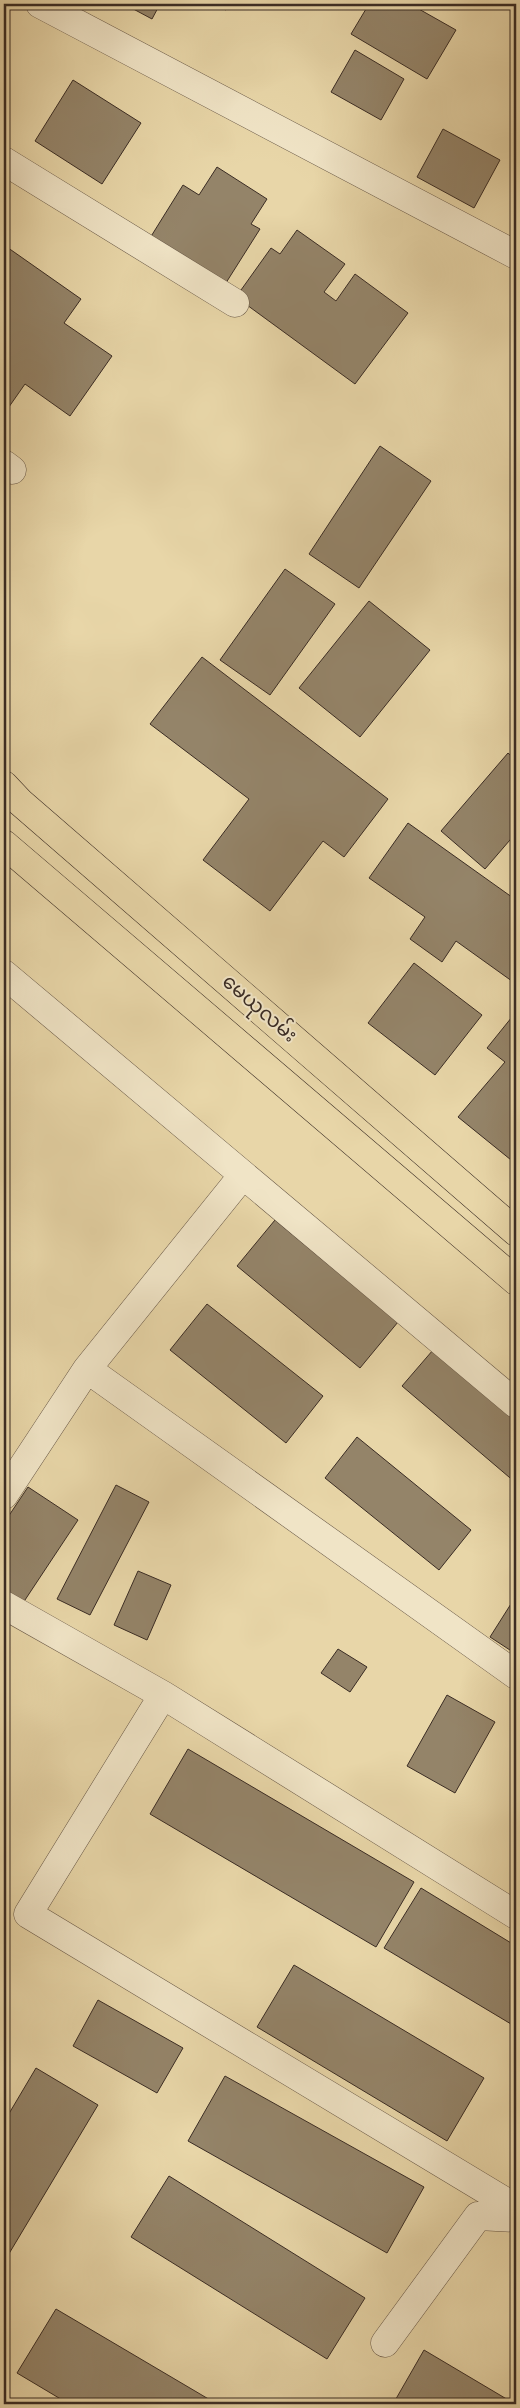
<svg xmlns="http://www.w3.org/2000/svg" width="520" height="2408" viewBox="0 0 520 2408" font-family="'IM FELL DW Pica','Noto Sans Myanmar',serif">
<rect width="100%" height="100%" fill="#e8d6a8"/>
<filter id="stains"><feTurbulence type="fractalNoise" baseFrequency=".004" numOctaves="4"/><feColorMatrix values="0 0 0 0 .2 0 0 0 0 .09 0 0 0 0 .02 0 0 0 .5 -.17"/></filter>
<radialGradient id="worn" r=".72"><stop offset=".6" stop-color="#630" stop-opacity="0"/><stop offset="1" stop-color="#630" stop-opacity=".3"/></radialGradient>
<path fill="#948469" stroke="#3a2c24" d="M124,4h36l-8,15z
M215,4h15l-4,6z
M369,4h41l46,26 -29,49 -76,-45z
M355,50l49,29 -23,41 -50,-28z
M73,80l68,43 -39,61 -67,-43z
M443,129l57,31 -26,48 -57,-31z
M217,167l50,32 -16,25 9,5 -36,57 -74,-48 33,-53 16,10z
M297,230l48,34 -21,28 12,9 19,-27 53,39 -53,71 -119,-87 35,-49 9,6z
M4,245l77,54 -17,24 48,33 -42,60 -45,-32 -21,30z
M380,446l51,35 -72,107 -50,-34z
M285,569l50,35 -65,91 -50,-35z
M369,601l61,49 -70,87 -61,-49z
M202,657l186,142 -44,58 -21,-16 -53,70 -67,-51 46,-61 -99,-75z
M508,753l8,7v73l-31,36 -44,-38z
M408,823l108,77v84l-60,-43 -14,21 -32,-23 15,-22 -56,-39z
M414,963l68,52 -47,60 -67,-52z
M516,1012v152l-58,-47 47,-55 -18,-14z
M275,1220l123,102 -38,46 -123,-102z
M207,1304l116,92 -37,47 -116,-93z
M433,1350l83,72v61l-114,-97z
M357,1437l114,93 -32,40 -114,-92z
M116,1485l33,17 -59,113 -33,-16z
M28,1487l50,33 -57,86 -17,-12v-71z
M138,1571l33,14 -24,55 -33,-15z
M516,1596v58l-26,-17z
M338,1649l29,18 -17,25 -29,-19z
M447,1695l48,27 -40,71 -48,-27z
M188,1749l226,133 -38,65 -226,-133z
M421,1888l95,58v81l-132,-79z
M294,1965l190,113 -37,63 -190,-114z
M98,2000l85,48 -26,45 -84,-47z
M36,2068l62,37 -94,157v-140z
M225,2076l199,111 -37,66 -199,-112z
M169,2176l196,122 -38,61 -196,-122z
M56,2309l161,95h-148l-52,-31z
M424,2350l91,54h-122z"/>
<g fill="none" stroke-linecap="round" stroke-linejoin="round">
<g stroke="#665645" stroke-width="29">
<path id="minor" d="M40,4l476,251
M4,161l231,142
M4,464l8,6
M4,974l512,430
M87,1369l429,306
M4,1495l83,-126 156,-194
M4,1605l159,90 353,220
M163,1695l-135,219 488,294
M385,2343l93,-127 38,2"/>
</g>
<g stroke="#3a2c24" stroke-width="29">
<path id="primary" d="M4,785l16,17 496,430
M4,844l512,437"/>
</g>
<use href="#minor" stroke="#f0e4c6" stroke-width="28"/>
<use href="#primary" stroke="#e8d6a8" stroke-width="28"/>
</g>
<g text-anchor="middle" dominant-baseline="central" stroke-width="4" stroke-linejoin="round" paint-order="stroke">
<g font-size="20" fill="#3a2c24" stroke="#f0e4c6">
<text transform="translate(259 1009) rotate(41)">မေယုလမ်း</text>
</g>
</g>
<rect width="520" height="2408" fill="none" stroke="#e8d6a8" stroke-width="20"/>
<rect x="5" y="5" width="510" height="2398" fill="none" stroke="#3a2c24" stroke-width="2.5"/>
<rect x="10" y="10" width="500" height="2388" fill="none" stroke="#3a2c24"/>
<rect width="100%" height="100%" filter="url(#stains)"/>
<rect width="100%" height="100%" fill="url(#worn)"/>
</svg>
